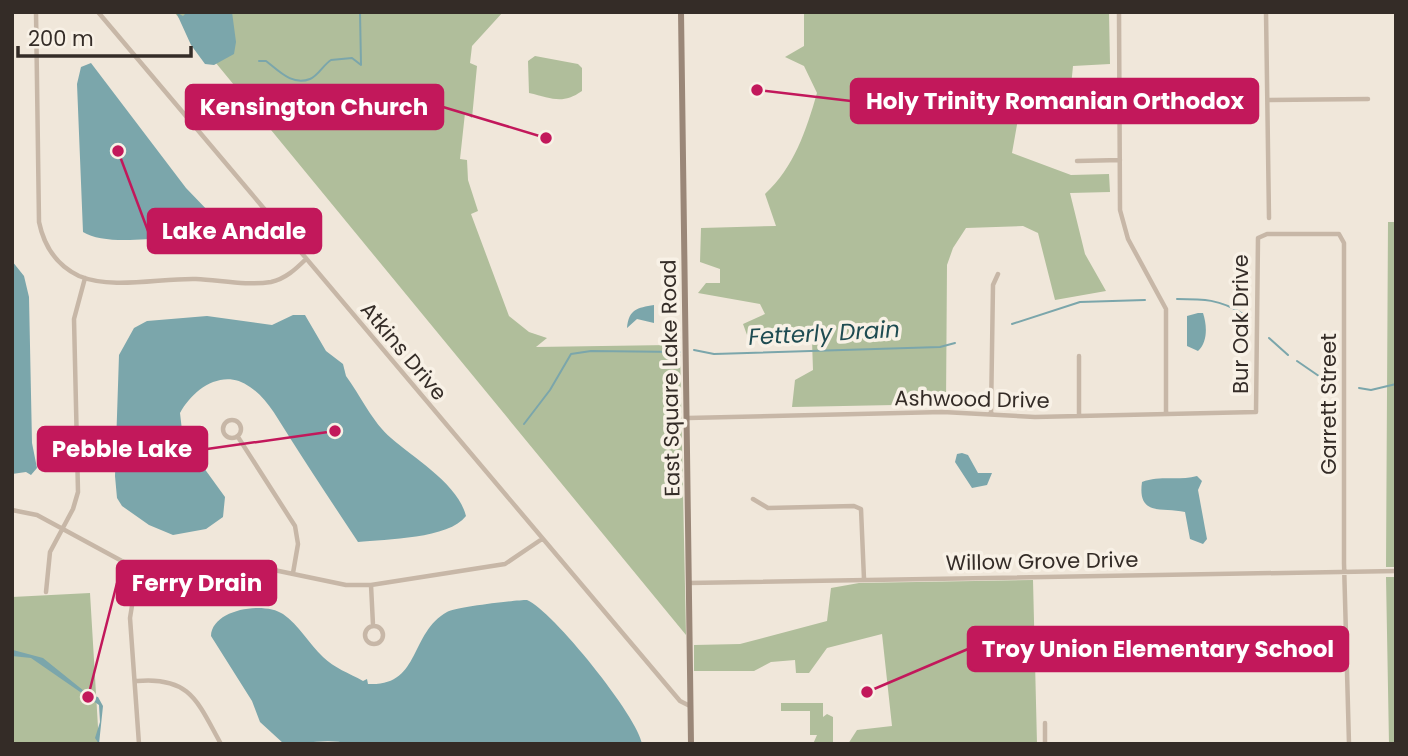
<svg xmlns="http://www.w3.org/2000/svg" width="1408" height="756" viewBox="0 0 1408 756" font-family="Poppins,sans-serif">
<rect width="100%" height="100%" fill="#f0e7da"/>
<path fill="#b0be9b" d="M174,12h329l-31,34 -2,17 7,3 -5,52 -7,-5 -5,46 7,1 1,20 10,31 -7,3 38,102 20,16 18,6 -11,9 133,-2 11,4 6,286z
M804,12h305l1,52 -37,2 -5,50 -50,3 -6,34 59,22 38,-1 1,18 -40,1 15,61 21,37 -51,9 -17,-67 -15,-7 -57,2 -13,20 -6,17 -1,139 -154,3 3,-27 18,-10 -1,-29 -35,-12 -27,14 -7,-19 22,-10 -5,-10 -62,-11 8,-10h14v-14l-20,-7 1,-34 75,-2 -11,-32c29,-27 41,-63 52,-101l-13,-27 -19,-9 19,-11z
M535,56l43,8 4,4v23c-20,14 -30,7 -53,2l-1,-32z
M1388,222h8v345h-10z
M1386,577h10v167h-7z
M1033,580l4,164h-189l9,-14 35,-4 -10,-92 -55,14 -18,25h-13l-1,-13 -24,2 -17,9h-60v-26l46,-1 87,-23 4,-33 28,-5z
M90,593l9,151h-87v-147z
M781,703h42v14l4,-3 6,3v27h-20l4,-9h-7v-24h-29z"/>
<path fill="#7ba6ab" d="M176,12l7,4 4,-4h45l4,30 -2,12 -20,11 -9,-1 -14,-19z
M91,63l95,125 26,27 21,8 3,11c-11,0 -23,-4 -33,-2 -29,4 -95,16 -120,0l-6,-148 4,-17z
M12,261l12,15 5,21 3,146 5,25 -6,7 -5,-3 -14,2z
M654,305v18l-17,-4 -10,9c2,-19 10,-20 27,-23z
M1198,313h5c4,12 5,29 -5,38l-11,-5v-30z
M293,315h12l21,36 17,13 3,12c14,19 27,47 45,62 24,21 67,46 75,78 -17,23 -80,23 -108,26 -23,-35 -46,-69 -68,-104 -11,-17 -23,-40 -40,-51 -27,-20 -57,2 -70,26l3,26 42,58 -2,20 -17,12 -33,6 -24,-10 -27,-19 -5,-8 -2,-22 4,-121 15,-27 13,-7 60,-5 65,9z
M962,453l6,2 10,18h14l-5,12 -15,3 -17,-26 2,-8z
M1197,476l5,5 -4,9 9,49 -4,5 -13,-5 -5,-27c-22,-5 -48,5 -43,-30 18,-7 37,-1 55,-6z
M527,600c25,10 112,118 115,144h-293c-20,-6 -44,0 -65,0l-24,-22 -8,-21 -41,-65c1,-27 53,-35 72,-22 16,11 26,30 40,43 11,11 26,16 40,24l4,-2 1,5c53,3 41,-51 79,-72 9,-5 68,-12 80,-12z
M13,650l30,8 46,37 9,2 5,9 -4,38 -4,-6 5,-16 -1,-17 -68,-47 -19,-2z"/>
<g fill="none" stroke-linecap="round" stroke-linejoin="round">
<path stroke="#7ba6ab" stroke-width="2" d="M259,61h7c13,10 26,25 44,18 8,-3 14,-15 21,-19l21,-2 9,7 -1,-53
M1177,299c26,0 43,0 66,15
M1012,324l68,-22 65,-2
M1269,338l19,17
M694,350l20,4 226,-7 15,-4
M1297,361l32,22
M1359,388l12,2 25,-6
M524,424l26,-34 21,-36 20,-3 89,1"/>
<path stroke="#c7b7a7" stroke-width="4.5" d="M36,12l3,210c5,24 17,43 40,54 34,14 81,2 117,3 24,1 50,7 75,3 14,-3 25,-13 35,-23
M98,12l582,689 10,5
M1119,12l1,198 8,29 38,70v105
M1266,12l3,206
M1268,100l100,-1
M1077,161l43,-1
M1079,356v59
M991,414l2,-129 5,-11
M688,418l255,-6 92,5 221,-5 2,-174 9,-4h72l5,9v320l5,181
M223 429a9 9 0 1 1 18 0a9 9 0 1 1-18 0Z
M238,437l57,89 3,18 -5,29
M753,499l15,9 86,-2 7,3 3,70
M12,510l25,5 107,58 29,10 101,-13 72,15h25l134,-21 37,-25
M689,583l707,-12
M371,585l2,40
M46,592l4,-40 23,-43 5,-17 -4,-173 11,-41
M365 635a9 9 0 1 1 18 0a9 9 0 1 1-18 0Z
M137,681c54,-5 61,22 84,63
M1045,723v21
M139,744l-9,-126 4,-25 10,-20"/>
<path stroke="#9a8778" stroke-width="6" d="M681,12l10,732"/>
</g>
<g text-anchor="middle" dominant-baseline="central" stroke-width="7" stroke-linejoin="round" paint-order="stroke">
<g font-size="21" fill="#342c27" stroke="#f8f1e6">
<text transform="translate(1240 324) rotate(-90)">Bur Oak Drive</text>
<text transform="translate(404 351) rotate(50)">Atkins Drive</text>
<text transform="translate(670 378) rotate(-91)">East Square Lake Road</text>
<text transform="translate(972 399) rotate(1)">Ashwood Drive</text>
<text transform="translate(1328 404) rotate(-90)">Garrett Street</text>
<text transform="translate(1042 561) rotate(-1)">Willow Grove Drive</text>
</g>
<g font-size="23" font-style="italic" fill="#1f4c52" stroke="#f8f1e6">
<text transform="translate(824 333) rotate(-3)">Fetterly Drain</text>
</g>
</g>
<path fill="none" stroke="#c2185b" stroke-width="2.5" d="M757 90L851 101M546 138L443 107M118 151L148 231M335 431L207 449M88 697L117 583M867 692L968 649"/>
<g fill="#c2185b" stroke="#f8f1e6" stroke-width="2.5">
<circle cx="757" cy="90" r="7"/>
<circle cx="546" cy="138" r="7"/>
<circle cx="118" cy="151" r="7"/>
<circle cx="335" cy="431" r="7"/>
<circle cx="88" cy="697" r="7"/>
<circle cx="867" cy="692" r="7"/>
</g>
<g fill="#c2185b" stroke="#c2185b" stroke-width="2.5">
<rect x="851" y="79" width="407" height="44" rx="7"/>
<rect x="186" y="85" width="257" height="44" rx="7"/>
<rect x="148" y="209" width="173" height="44" rx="7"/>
<rect x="38" y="427" width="169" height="44" rx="7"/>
<rect x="117" y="561" width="159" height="44" rx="7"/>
<rect x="968" y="627" width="380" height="44" rx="7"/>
</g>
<g font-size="23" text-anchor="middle" font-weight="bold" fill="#fff">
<text x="1055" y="109">Holy Trinity Romanian Orthodox</text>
<text x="314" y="115">Kensington Church</text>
<text x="234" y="239">Lake Andale</text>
<text x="122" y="457">Pebble Lake</text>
<text x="197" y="591">Ferry Drain</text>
<text x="1158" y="657">Troy Union Elementary School</text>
</g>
<rect width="1408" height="756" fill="none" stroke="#342c27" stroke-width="28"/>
<path d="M18 46v10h173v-10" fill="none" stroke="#342c27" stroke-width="3.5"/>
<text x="28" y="46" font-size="21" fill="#342c27" stroke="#f8f1e6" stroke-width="5" paint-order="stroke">200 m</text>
</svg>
